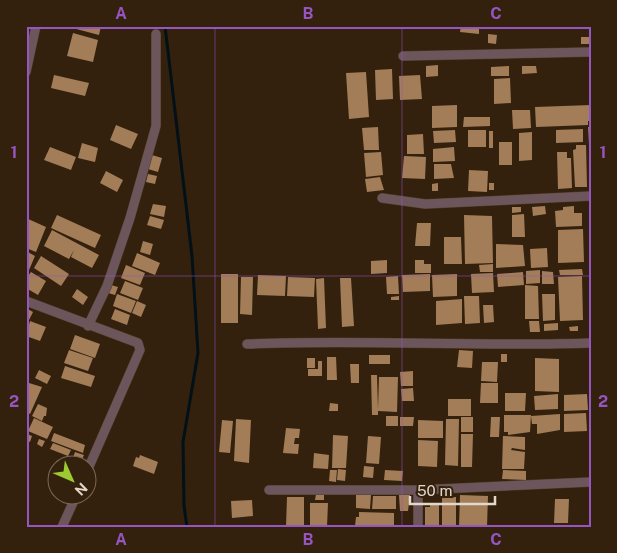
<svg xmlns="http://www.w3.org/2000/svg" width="617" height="553" viewBox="0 0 617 553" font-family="'Public Sans',sans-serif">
<rect width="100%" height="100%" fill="#34210d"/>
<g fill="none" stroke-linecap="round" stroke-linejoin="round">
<path stroke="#011117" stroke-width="3" d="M165,26l27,230 6,97 -15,89 1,64 3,21"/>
</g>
<path fill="#a27d58" d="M65,26h36l-2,9z
M461,26h18v8l-19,-2z
M73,33l25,7 -5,22 -26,-6z
M488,34l9,1 -1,9 -8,-1z
M581,37h10v7h-10z
M438,65v11l-12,1v-11z
M509,66v10h-18v-9z
M522,66h14l1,7 -15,1z
M392,69l1,30 -17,1 -1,-30z
M366,72l3,45 -20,2 -3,-46z
M54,75l35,8 -4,13 -34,-8z
M420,75l2,24 -22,1 -1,-24z
M510,78l1,25 -17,1v-25z
M457,105v22l-25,1v-22z
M591,105v16h-3v4l-52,2 -1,-20z
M512,110h18l1,18 -18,1z
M464,117h26v9l-27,1z
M116,125l22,9 -7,15 -21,-9z
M378,127l1,23h-15l-2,-22z
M588,127h3v17h-2z
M583,129v13l-27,1v-13z
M455,130l1,12 -22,1 -1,-12z
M468,130h18v17h-18z
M489,131h4v17h-4z
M532,132v28l-13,1v-28z
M423,134l1,20h-17v-19z
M499,142h13v23h-13z
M82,143l16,5 -3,14 -17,-4z
M576,145h10l1,42h-12l-2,-37 3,-1z
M50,147l26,10 -5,13 -27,-10z
M454,147l1,14 -22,1v-13z
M589,148h2v23h-2z
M381,152l2,23 -17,2 -2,-24z
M557,152h10v6h4l1,30 -14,1z
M152,155l10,3 -4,14 -10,-3z
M404,156l22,1 -1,22 -23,-1z
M434,164h17l3,14 -20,1z
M469,170l19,1 -1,21 -19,-1z
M106,171l17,9 -6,12 -17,-9z
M148,174l9,2 -2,8 -9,-2z
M380,177l4,13 -17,2 -2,-13z
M438,183v8h-6v-7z
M489,183h5v7h-5z
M153,204l13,2 -2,11 -14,-3z
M545,206l1,8 -13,2 -1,-9z
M574,206v7h8v13l-26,1 -1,-16 8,-1v-3z
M512,207h9v5l-9,1z
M524,214l1,23h-13v-22z
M57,215l44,20 -6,13 -44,-20z
M464,215l28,1 1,47 -28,1z
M150,216l14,4 -3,9 -14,-4z
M26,218l20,9 -10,25 -10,-4z
M417,223h14l-1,23h-15z
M583,229l1,33 -26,1v-33z
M52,230l47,25 -7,13 -21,-11 3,-7 -5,9 -25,-13z
M444,237h17l1,27h-18z
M143,241l10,3 -3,11 -10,-3z
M496,244l27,1 2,21 -29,2z
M547,248l1,19 -17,1 -1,-19z
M26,251l9,5 -6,14 -3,-1z
M137,253l23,10 -5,12 -23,-9z
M41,256l28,18 -8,12 -27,-18z
M387,260v13l-16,1v-13z
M415,260h9v4h7v9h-16z
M493,264v8h-13l-1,-7z
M126,265l19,8 -5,12 -19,-7z
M582,269l1,6h-23l-1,-5z
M540,270v13l-14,1v-13z
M542,271l11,1 1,12h-12z
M31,272l15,9 -8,14 -12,-7v-9z
M523,272l1,13 -26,2 -1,-13z
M493,273l1,19 -22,1 -1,-19z
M221,274h17v49h-17z
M430,274v17l-27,1 -1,-17z
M457,274v22l-24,1 -1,-22z
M258,275l28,1 -1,20 -28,-1z
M398,276l1,18h-12l-1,-17z
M582,276l1,44 -23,1 -2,-44z
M241,277h12l-1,38 -12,-1z
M288,277l27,1 -1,19 -27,-1z
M324,278l2,50 -8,1 -2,-50z
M340,278h11l3,48 -12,1z
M125,281l18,7 -5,12 -18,-7z
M111,285l7,2 -3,8 -7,-2z
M525,285l13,1 1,33h-14z
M77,289l11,8 -5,8 -11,-8z
M117,294l19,7 -5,12 -18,-7z
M542,294h13v26l-12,1z
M399,296v4h-8v-3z
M464,296h15l1,27 -15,1z
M462,299v24l-26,2v-24z
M137,301l9,4 -5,12 -9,-4z
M483,305h10l1,17 -10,1z
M26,308l7,4 -4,8 -3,-1z
M115,309l15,6 -3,10 -16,-6z
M30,321l16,6 -6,14 -14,-5z
M529,321h10l1,11h-10z
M558,323v7l-14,1v-7z
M578,326v5h-8l-1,-4z
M75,335l25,9 -5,14 -25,-9z
M69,350l24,8 -5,13 -24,-8z
M459,350l14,1 -1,17 -15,-1z
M501,354h6v8h-6z
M369,355h21v9h-21z
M327,357h9l1,23h-10z
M307,358h8v10h-8z
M535,358l24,1v33l-24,-1z
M318,361h4v15h-14v-7h10z
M482,362h16l-1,20 -16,-1z
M350,364h9v19h-8z
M65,366l30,10 -4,11 -30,-9z
M39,370l12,6 -4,8 -12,-6z
M413,371v15h-12l-1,-14z
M371,375h6l1,34 1,-32h19l-1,35 -19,-1v4h-6z
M29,383l13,4 -12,27 -4,-2v-23z
M481,383h17v20h-18z
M413,388l1,13h-12l-1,-12z
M505,393h21l-1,18h-20z
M558,394v15l-23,1 -1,-14z
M587,394l1,16 -24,1v-16z
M448,399h23v17h-23z
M330,403l8,1v7h-9z
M38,404l9,4 -1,8h-2l-2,5 -10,-5z
M586,413l1,18 -23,1v-18z
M560,414v16l-23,4v-10h-5l-1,-8z
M504,415h27l-1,17 -22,3v-3h-4z
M386,416h12v10h-12z
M400,417h14l-1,9h-13z
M461,417h12v15h-12z
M491,417h9l-1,20h-9z
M34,418l19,9 -6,12 -19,-8z
M236,419l15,1 -2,43 -15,-2z
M446,419h13l-1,47 -13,-1z
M222,420l11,1 -3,32 -11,-1z
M418,420l25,1v17h-25z
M286,428l14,1 -1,9h-4l-1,6h5l-1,10 -15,-1z
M54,433l31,12 -2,8 -32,-12z
M27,434l5,2 -2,6 -4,-2z
M461,434h12l-1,33h-11z
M333,435l15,1 -2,32h-14z
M368,436l13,1 -2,27 -13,-1z
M503,436l22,1v13l-13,-2 -1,2 14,2 -1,17h-22z
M39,439l6,2 -3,6 -5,-3z
M418,440l20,1 -1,26 -19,-1z
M53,443l18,7 -3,6 -18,-7z
M75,452l9,3 -5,11h-9z
M314,453l15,2 -1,14 -15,-1z
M140,455l18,7 -4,12 -21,-8 3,-9 3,1z
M364,466l10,1 -1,11 -10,-1z
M338,469l8,1 -1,11 -8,-1z
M330,470h7l-1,12 -7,-1z
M385,470l18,1 -1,10 -18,-1z
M503,470l23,1v9l-24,-1z
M316,494l8,1v5h-9z
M356,495h15l-1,14 -14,-1z
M399,495h11l-2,16h-8z
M460,495l28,1 -1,31h-28z
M373,496h23v13h-24z
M287,497h17v30h-18z
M442,497h14v29h-14z
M555,499h14l-1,24h-14z
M252,500l1,16 -21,2 -1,-17z
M310,503h18l-1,24h-17z
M430,504h9v22h-14v-19h5z
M359,512l35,1v14l-39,-1 1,-9h3z"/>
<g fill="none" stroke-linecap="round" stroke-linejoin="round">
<g stroke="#503e2b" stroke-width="10">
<path id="street" d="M403,56l188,-4
M26,72l10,-46
M382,198l43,6 166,-8
M26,301l112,42 2,7 -52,119
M88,326l19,-40 23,-68 26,-92v-92
M247,344c115,-5 229,3 344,-1
M269,490h149l173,-8
M418,490v37
M62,527l14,-31"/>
</g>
<use href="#street" stroke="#6d565b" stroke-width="9"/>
</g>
<path fill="none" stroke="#9556c2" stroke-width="1" stroke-opacity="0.55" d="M215,26v501M402,26v501M26,276h565"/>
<rect width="617" height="553" fill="none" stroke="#34210d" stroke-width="55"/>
<g transform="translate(72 480) rotate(135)"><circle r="24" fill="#34210d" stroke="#7a6959"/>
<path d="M0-4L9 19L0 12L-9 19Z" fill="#9dca30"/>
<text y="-8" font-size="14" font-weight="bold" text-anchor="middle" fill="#e3d6ca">N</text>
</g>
<path d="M410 496v8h85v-8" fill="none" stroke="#e3d6ca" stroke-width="2.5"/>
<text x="417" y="496" font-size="15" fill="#e3d6ca" stroke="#34210d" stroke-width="4" paint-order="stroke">50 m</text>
<rect x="28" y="28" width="562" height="498" fill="none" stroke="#9556c2" stroke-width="2"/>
<g font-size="16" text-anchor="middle" font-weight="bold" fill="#9556c2">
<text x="121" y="19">A</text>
<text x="308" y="19">B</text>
<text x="496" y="19">C</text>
<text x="14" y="158">1</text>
<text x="603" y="158">1</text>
<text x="14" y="407">2</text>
<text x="603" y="407">2</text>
<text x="121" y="545">A</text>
<text x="308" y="545">B</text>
<text x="496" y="545">C</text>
</g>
</svg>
